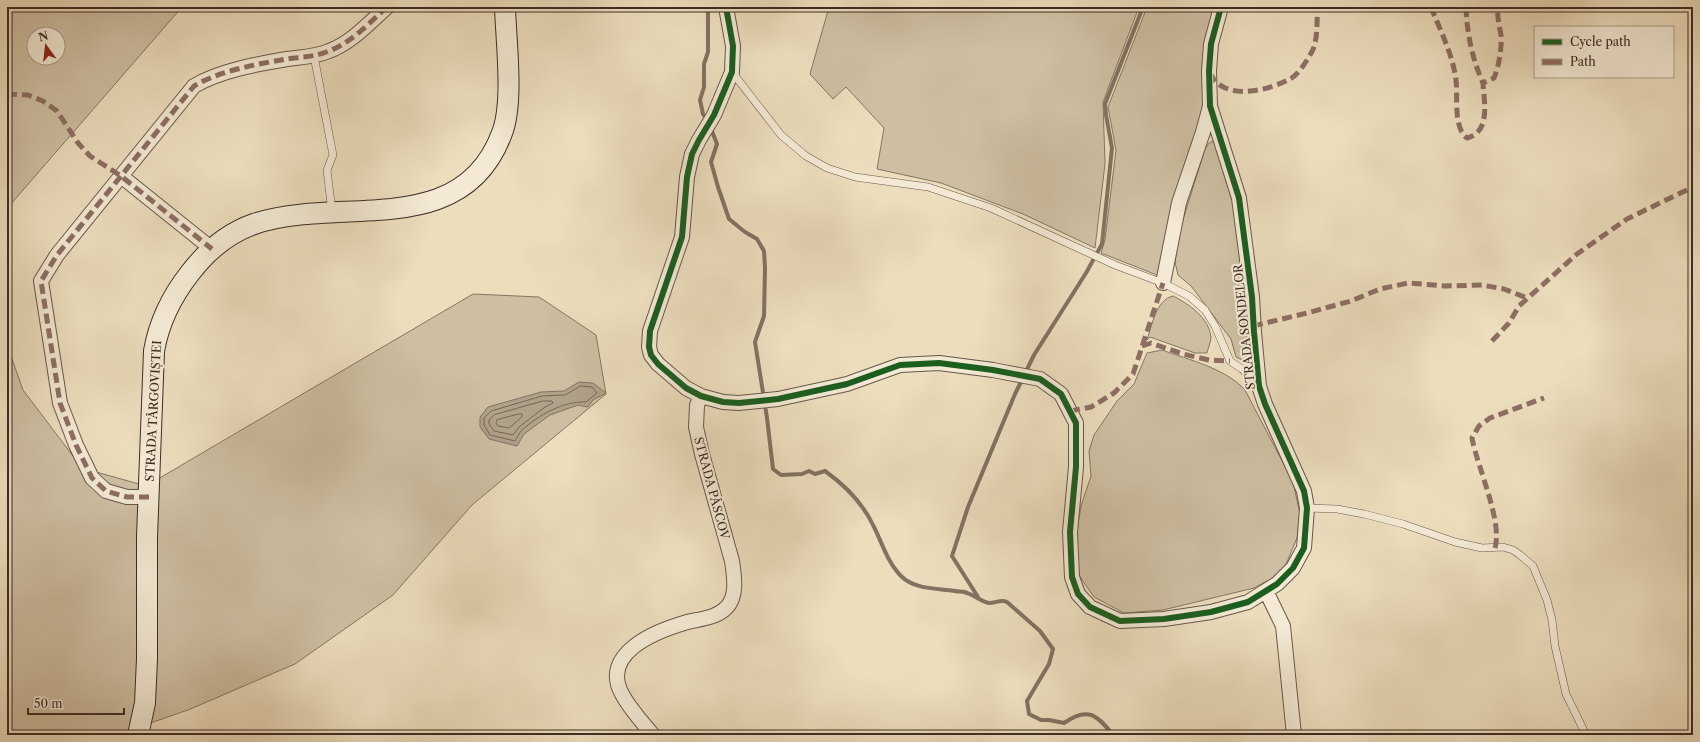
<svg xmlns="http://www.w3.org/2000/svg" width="1700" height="742" viewBox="0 0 1700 742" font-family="'Libre Caslon Text',serif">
<rect width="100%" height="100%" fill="#ecddbd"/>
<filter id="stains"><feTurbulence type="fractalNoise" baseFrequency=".005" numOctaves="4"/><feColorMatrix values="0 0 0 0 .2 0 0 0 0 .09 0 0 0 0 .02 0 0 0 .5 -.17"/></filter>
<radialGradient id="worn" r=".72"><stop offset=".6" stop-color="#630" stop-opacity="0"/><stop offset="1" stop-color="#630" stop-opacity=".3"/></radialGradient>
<path fill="#cebfa3" stroke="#857664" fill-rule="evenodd" d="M7,7h175l-172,198 -3,20zM34,34h24v24h-24z
M829,7h310l-36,95 2,62 -10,84 -72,-34 -82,-31 -64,-14 7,-41 -38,-41 -13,12 -23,-25z
M1147,7h70l-11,88 -45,178 -4,2 -56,-22 4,-13 11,-90 -8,-43z
M1213,141l7,5 15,51 16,162 -5,3 -10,-5 -5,-18 -40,-53 -13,-11 -3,-13 5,-33 25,-80 4,-6z
M473,294l66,3 57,38 10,59 -134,111 -79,90 -98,69 -107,46 -58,20 -33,5h-90v-390l16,45 59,78 64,18z
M1173,296c16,8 36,22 38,41 0,5 -3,11 -4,16h-12l-45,-16 -3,3c5,-15 9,-40 26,-44z
M1162,350c27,10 63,18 83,40l48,92 7,32 -3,24 -10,24 -6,11 -27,15 -91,22 -39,3 -30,-16 -14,-20 -6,-29 7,-42 10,-30 -2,-25 5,-16 23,-34 17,-17 13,-31z"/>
<path fill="#b0a189" stroke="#827261" d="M579,382l14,1 13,10 -13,7 -5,7 -10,-2 -28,10 -26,19 -7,12 -28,-7 -9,-12v-10l8,-10 53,-15 23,-1z"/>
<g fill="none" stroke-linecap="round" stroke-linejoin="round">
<path stroke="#766657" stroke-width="1" d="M581,386l11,1 5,6 -11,9c-23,-1 -47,13 -64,28 -3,3 -5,8 -7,11l-25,-6 -6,-10v-7l7,-7 51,-15 23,-1z
M543,401h9l1,2 -8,4 -26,20 -6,8 -19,-4 -5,-7v-4l5,-5z
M519,414h3v3l-13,11 -11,-2 -2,-3 1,-3z"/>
<path stroke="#827261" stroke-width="4" d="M707,120l-4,-6 -3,-14 4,-13v-23l4,-12v-45
M710,126l7,18 -6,18 7,25 11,32 16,13 12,7 7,12 1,17 -1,48 -9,26 12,76 6,51 8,6 21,-1 7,-3 6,3 10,-3c21,15 37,31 48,54 9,17 14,37 28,51 14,14 36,12 54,15 4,1 9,0 12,2 7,2 15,9 22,10 7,0 12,-4 18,-1l33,29 13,18 -4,15 -22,37 2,13 12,6h8l15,3c24,-17 33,-8 49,12
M978,597l-26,-41 16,-49 47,-113 19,-39 52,-82 16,-29 10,-96 -6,-33 -1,-11 38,-97"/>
<g stroke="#68584b" stroke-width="8">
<path id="lane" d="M314,56l19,99 -6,15 5,42
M732,72l49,63 25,21 21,12 28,9 73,10 63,21 124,57 48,18 26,13 16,14 10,16 15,35 12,8 16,15
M1307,508l30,1 27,5 39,10 52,18 27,6 21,-1 10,3 7,5 13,11 14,34 5,20 3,26 11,48 20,41"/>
</g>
<g stroke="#68584b" stroke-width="16">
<path id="street" d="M726,7l7,39 -1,26 -18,43 -15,25 -7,14 -5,23 -5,60 -32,94 -1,16 2,8 7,9 28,24 15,8 22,6 16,1 39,-4 69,-15 53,-19 39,-2 54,7 47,9 21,15 15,29v44l-6,65 2,45 6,17 12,13 30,14 44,-2 47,-7 37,-10 29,-18 16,-16 11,-20 3,-40 -3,-17 -39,-87 -6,-18 -5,-54 -2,-35 -13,-99 -29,-92 -1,-35 2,-27 10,-37
M121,176l91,73
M1163,283l16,-80 24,-71 7,-26
M149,497h-22l-21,-6 -14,-13 -16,-33 -16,-42 -19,-122 16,-26 137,-169c25,-15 63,-22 93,-27 14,-2 28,-2 42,-8 22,-8 40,-28 58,-44
M1266,591l17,35 11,109
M653,735c-11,-13 -23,-26 -31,-41 -22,-40 32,-62 62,-71 13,-4 31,-4 42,-15 12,-11 8,-33 6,-47l-30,-107 -6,-27 1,-22 4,-9"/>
</g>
<g stroke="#3c2c25" stroke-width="22">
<path id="secondary" d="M138,735l7,-32 2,-44v-122l7,-186c5,-29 18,-55 36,-78 17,-22 38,-40 64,-49 85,-29 208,18 248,-91 12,-31 4,-91 3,-126"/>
</g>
<use href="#lane" stroke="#f3e9d4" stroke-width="7"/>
<use href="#street" stroke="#f3e9d4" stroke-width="14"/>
<use href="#secondary" stroke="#f3e9d4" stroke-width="20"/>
<path stroke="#8d6e63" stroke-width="5" stroke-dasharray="10 5" stroke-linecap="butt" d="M1431,7c9,23 22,48 25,73 2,16 -3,48 11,58 24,-6 17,-36 16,-55l11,-5c5,-12 8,-30 7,-43 -2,-10 -4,-18 -3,-28
M1466,7c1,27 6,51 17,76
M1210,73c2,3 4,8 7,10 19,16 54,6 73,-4 8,-4 16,-17 20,-24 9,-13 6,-33 8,-48
M7,94l21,1 15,6 14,10 21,32 12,13 31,20 91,73
M1253,326l54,-13 44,-12 29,-12 28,-6 38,3 36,-1 22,4 23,9
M1492,341l17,-18 10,-17 58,-52 50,-35 66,-32
M1142,346l9,-3 32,11 26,6 21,1
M1070,411l21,-4 23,-14 19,-19 30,-91
M149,497h-22l-21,-6 -14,-13 -16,-33 -16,-42 -19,-122 16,-26 137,-169c25,-15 63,-22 93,-27 14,-2 28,-2 42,-8 22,-8 40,-28 58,-44
M1495,548c8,-26 -18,-82 -23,-110l7,-12 11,-8 54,-20"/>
<g stroke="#f3e9d4" stroke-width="8">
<path id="cycleway" d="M726,7l7,39 -1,26 -18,43 -15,25 -7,14 -5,23 -5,60 -32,94 -1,16 2,8 7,9 28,24 15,8 22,6 16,1 39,-4 69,-15 53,-19 39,-2 54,7 47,9 21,15 15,29v44l-6,65 2,45 6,17 12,13 30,14 44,-2 47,-7 37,-10 29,-18 16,-16 11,-20 3,-40 -3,-17 -39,-87 -6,-18 -5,-54 -2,-35 -13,-99 -29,-92 -1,-35 2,-27 10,-37"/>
</g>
<use href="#cycleway" stroke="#1b5e20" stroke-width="6"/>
</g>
<g text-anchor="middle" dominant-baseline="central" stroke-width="4" stroke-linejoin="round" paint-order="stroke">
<g font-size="12" fill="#3c2c25" stroke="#f3e9d4">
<text transform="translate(1244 327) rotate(-96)">STRADA SONDELOR</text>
<text transform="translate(153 411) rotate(-87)">STRADA TÂRGOVIȘTEI</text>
<text transform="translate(712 488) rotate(75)">STRADA PÂSCOV</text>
</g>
</g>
<rect width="1700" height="742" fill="none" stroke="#ecddbd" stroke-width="24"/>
<rect x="8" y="8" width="1684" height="726" fill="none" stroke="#3c2c25" stroke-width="2"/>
<rect x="12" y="12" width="1676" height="718" fill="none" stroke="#3c2c25"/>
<rect x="1534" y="26" width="140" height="52" fill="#f3e9d4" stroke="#aa9d8e"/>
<rect x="1542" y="39" width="20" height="6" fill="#1b5e20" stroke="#aa9d8e"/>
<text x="1570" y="46" font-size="12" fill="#3c2c25">Cycle path</text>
<rect x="1542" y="59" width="20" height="6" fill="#8d6e63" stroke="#aa9d8e"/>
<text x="1570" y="66" font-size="12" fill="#3c2c25">Path</text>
<g transform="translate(46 46) rotate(345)"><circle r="19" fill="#f3e9d4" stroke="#aa9d8e"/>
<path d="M0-3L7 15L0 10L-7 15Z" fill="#8f2418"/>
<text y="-6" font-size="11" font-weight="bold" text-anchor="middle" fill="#3c2c25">N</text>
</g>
<path d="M28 708v6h96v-6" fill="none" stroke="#3c2c25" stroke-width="2"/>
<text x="34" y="708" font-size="12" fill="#3c2c25" stroke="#f3e9d4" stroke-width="3" paint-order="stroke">50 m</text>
<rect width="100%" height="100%" filter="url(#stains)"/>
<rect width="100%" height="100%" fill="url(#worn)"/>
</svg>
